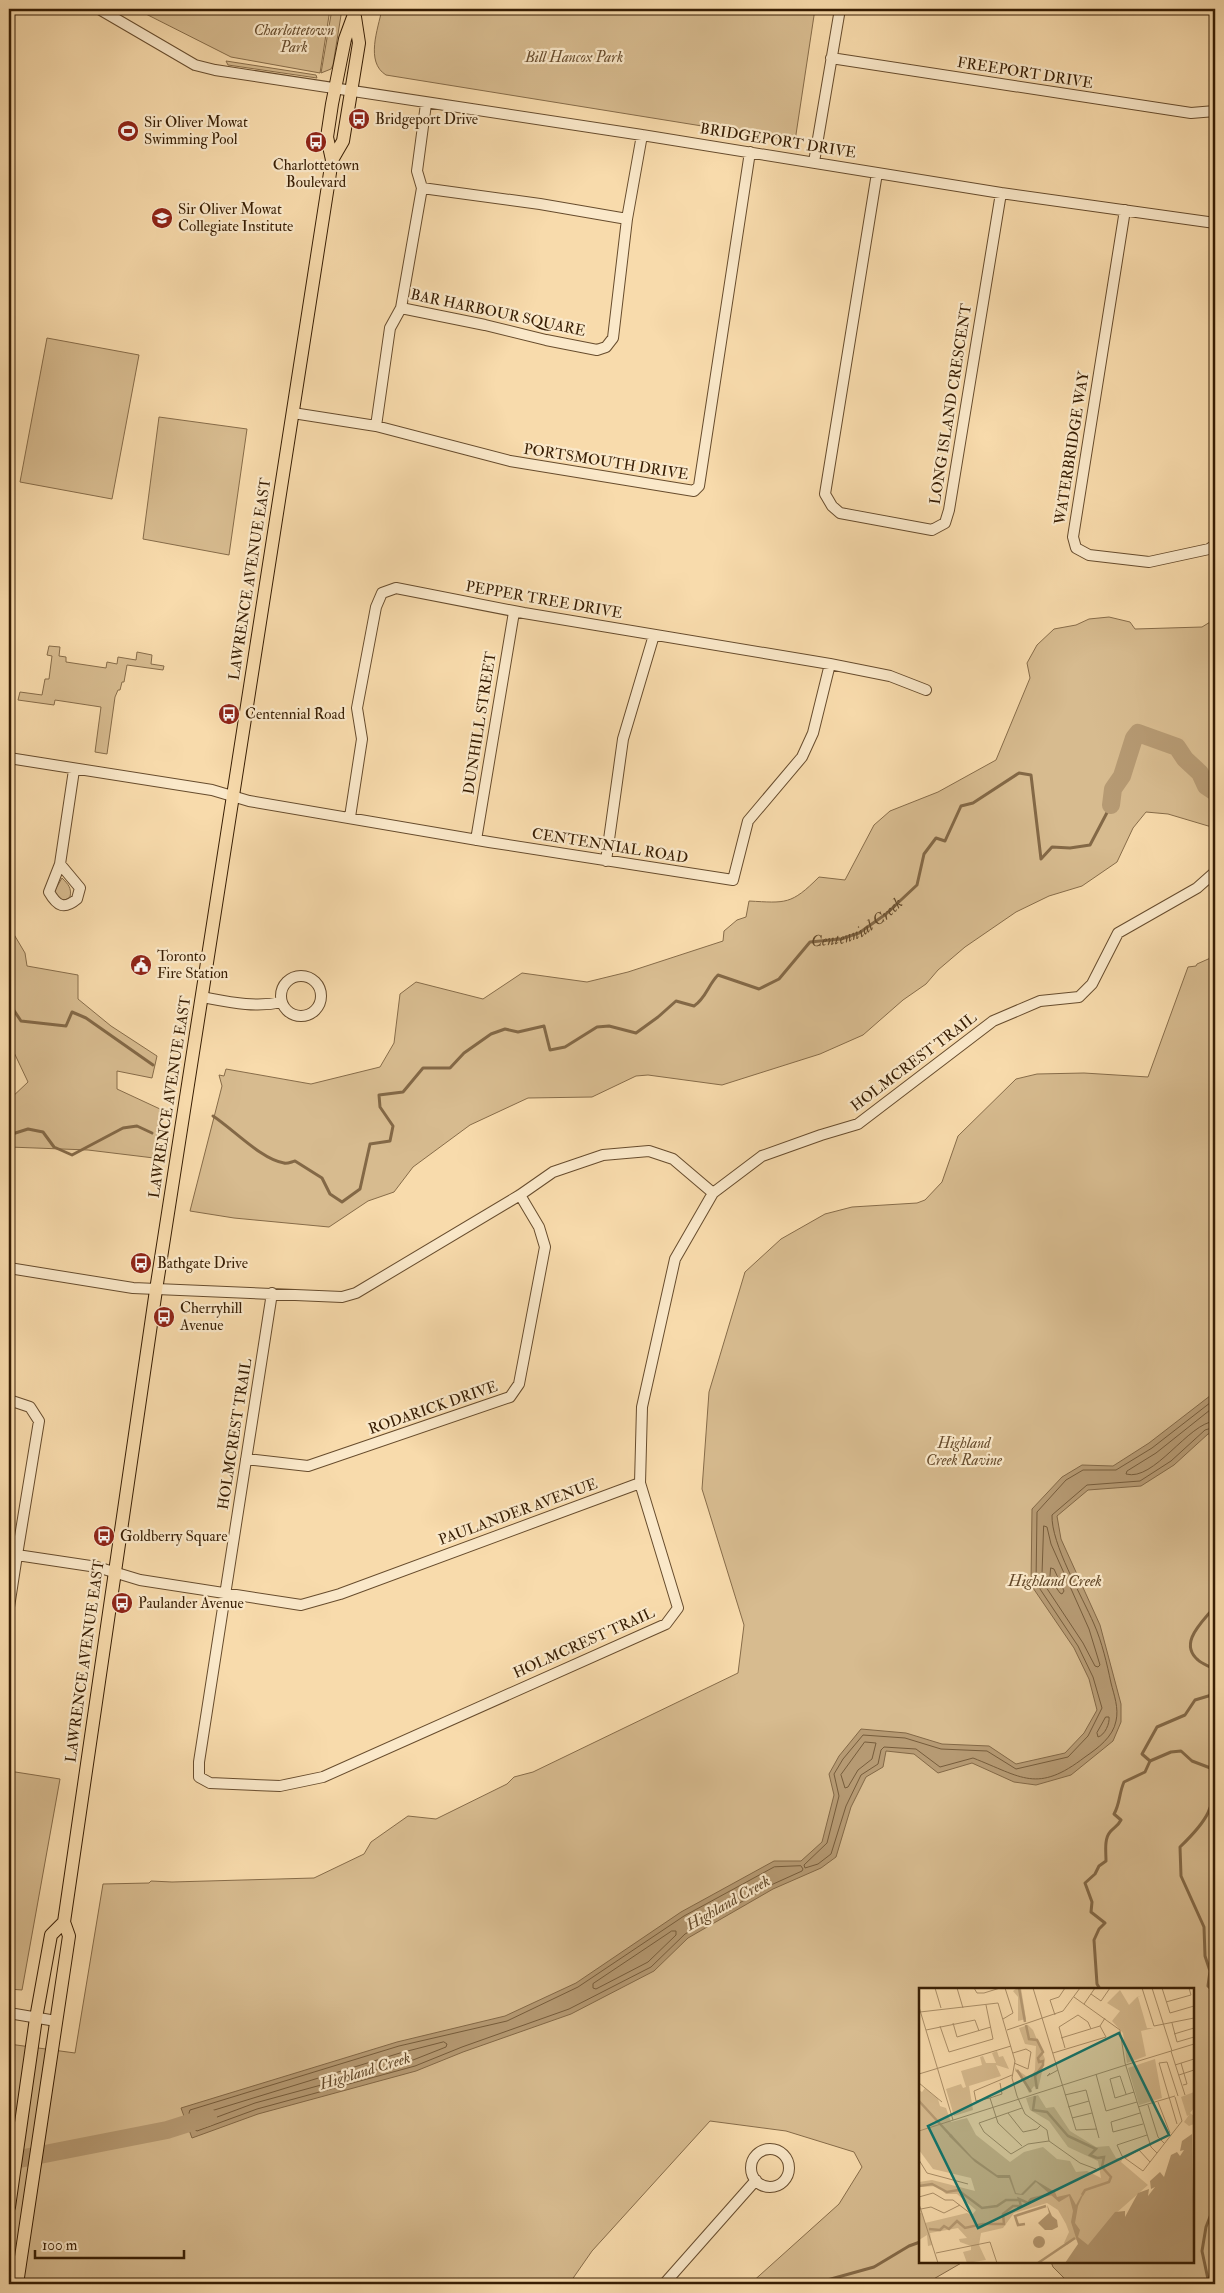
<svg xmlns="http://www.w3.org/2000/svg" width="1224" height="2293" viewBox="0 0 1224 2293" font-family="'IM FELL Double Pica',serif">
<rect width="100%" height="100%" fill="#f8dbac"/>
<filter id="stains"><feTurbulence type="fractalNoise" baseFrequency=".004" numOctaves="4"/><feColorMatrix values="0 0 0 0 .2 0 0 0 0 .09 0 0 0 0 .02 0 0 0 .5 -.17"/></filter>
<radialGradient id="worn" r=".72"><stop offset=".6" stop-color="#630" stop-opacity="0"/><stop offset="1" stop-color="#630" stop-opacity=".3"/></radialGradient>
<path fill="#d7bb8f" stroke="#876c49" d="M136,9h194l-10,64 -89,-16z
M332,9h10l-9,56 -2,4 -10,4z
M382,9h433l-20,132 -409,-66c-21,-13 -8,-46 -4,-66z
M226,61l90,14 1,3 -89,-13z
M47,338l92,17 -27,144 -92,-17z
M159,417l88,12 -18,126 -86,-16z
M1109,617l21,5 5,7 67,-2 13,-8v209l-47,-14 -22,-2 -13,16 -16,34 -35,24 -33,10 -33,16 -51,35 -27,23 -12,14 -23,16 -40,35 -43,19 -98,31 -74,-10 -12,1 -44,21 -64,1 -58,27 -57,42 -19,25 -26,9 -39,26 -95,-9 -44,-7 32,-125 -3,-11 5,1 2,-7 85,15 69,-17 14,-24 6,-49 16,-12 67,17 39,-26 65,9 41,-10 95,-31 1,-10 13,-11 9,-3 3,-16c37,2 42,4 70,-24l26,3 29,-55 16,-14 48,-19 58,-32 34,-82 -3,-15 10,-18 17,-16 22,-4 13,-6z
M49,646l11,1 -1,9 7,1v5l40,6 1,-6 10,2 1,-7 18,3 1,-8 15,3 -1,9 13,2 -1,4 -36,-5 -3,17h-2l-2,8h-2l-3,7 -8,57 -12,-2 6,-45 -46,-7 -1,5 -36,-5 2,-8 22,3 3,-16h4l3,-23 -5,-1z
M62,878c6,6 10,10 8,19l-5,3 -7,-1 -3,-4v-5z
M9,926l16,27 2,13 51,9v24l33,27 46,30 -5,22 -35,-7v18l43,20 -6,49 -66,-8 -79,-3v-47l19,-18 -19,-40z
M1215,956v1328h-145l-17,-17 -2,-5h142v-273h-273v273h43l-38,22h-175l89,-80 23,-37 -8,-15 -68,-21 -76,-10 -118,130 -23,33h-560v-240l66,9 28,-169 46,-1 2,-2 21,1 142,-4 50,-24 7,-12 37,-26 28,3 71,-35 7,-7 19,-5 205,-99 6,-48 -42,-136 7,-97 36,-120 36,-33 44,-25 27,-7 65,-4 8,-3 17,-18 16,-46 58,-57 21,-5 47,-1 64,4 40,-110 8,-1 1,-2z
M9,1771l51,8 -38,211 -13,-1z"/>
<path fill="#b69a73" stroke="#836846" d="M1215,1392v40l-7,2 -34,31 -33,21 -53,4 -31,26 4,23 39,86 21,79v18l-8,19 -42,34 -35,10 -22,-3 -42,-19 -34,10 -24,-19 -28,-3 -3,16 -17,10 -15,30 -15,50 -15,11 -48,21 -85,49 -34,33 -83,43 -108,38 -47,19 -158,43 -66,24 -11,-30 216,-66 108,-26 71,-33 105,-71 93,-51h27l21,-19 12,-47 -5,-21 10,-18 22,-27 45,4 36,11 47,2 27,18 49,-11 19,-20 13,-23 -8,-31 -15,-31 -43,-63 1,-76 30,-32 20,-12 31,1 36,-23z"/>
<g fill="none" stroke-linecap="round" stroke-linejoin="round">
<path stroke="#765c3b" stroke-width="1" d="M1215,1399l-63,49 -36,22h-33l-17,10 -29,32 -1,71 42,63 15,31 9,31 -14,28 -20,21 -52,12 -29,-18 -46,-2 -36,-11 -42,-3 -20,24 -9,15 5,22 -12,47 -23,22 1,3 13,-4 13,-10 15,-48 15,-31 17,-11 3,-14 3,-3 32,2 24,18 33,-9c49,19 64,36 112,-1 13,-9 28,-20 31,-36 3,-13 -2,-26 -5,-38 -4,-19 -9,-41 -17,-59 -12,-28 -43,-80 -42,-109l35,-30 53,-4 31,-20 34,-31 10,-3
M1215,1406l-59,47 -29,18 -1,3c28,8 62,-51 89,-53
M1044,1526l3,1 4,17 38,85 11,36 -2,2 -3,-1 -12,-23 -41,-62z
M1051,1568l3,1 10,22 -2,3 -2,-1 -10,-14z
M1106,1717h3c1,6 -4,18 -11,20l-1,-4z
M865,1742l11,1 -4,16 -14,11 -10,17 -3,1 -4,-13z
M801,1866l2,3 -1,2 -31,14 -86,49 -34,33 -82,42 -107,38 -47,19 -158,43 -60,22 -3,-2 -5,-16 1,-3 209,-64 108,-25 71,-34 106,-71 90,-49z
M672,1931h4v4l-28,27 -52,27 -3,-1v-4z
M444,2042l3,2 -1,3 -33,13 -158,43 -54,20 -4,-5 1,-3 202,-62z"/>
<g stroke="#836846" stroke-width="3">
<path d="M9,993l2,13 10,15 45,5 6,-14 14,6 67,47"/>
<path id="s1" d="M213,1116c20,13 49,44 71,47 3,1 7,-1 11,-2l27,17 8,16 12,8 18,-13 10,-45 20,-3 3,-15 -13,-19 -1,-12 24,-3 20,-24h27l14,-15 27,-19 14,-5 13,3 26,-6 6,24 15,-3 32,-20 12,-1 27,7 22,-16 18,-16 18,5c12,-8 14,-21 24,-31l41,14 20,-10 31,-37 31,-3 18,-6 27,-19 31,-29 7,-31 12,-16 9,3 16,-35 12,-3 46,-30 12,2 10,84 11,-12 18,1 20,-3 21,-40"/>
<path d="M9,1135l19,-6 15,3 11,15 18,8 51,-27 14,-2 15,7"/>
<path d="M1215,1606c-10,14 -38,36 -17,54 4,4 12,6 17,10"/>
<path d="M1215,1694l-20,6 -10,15 -28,12 -15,27 8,7 21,-9 10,-1 11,10 21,8c4,38 -6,52 -33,78l1,29 23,51 1,29 5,15 -2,15 7,7"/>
<path d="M1100,1989l-3,-5 -3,-44 5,-11 6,-6 -14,-11 1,-10 -7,-19 10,-9 4,-8 7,-5c0,-9 -2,-22 4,-29 4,-5 8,-6 11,-12l-7,-6c6,-10 5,-21 10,-32l21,-10 5,-11"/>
<path d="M813,2284l61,-17 35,-21 11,-4"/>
<path d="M1209,2284l-7,-33 4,-24 9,-23"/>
</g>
<path stroke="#b69a73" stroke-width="18" d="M1111,805l2,-16 9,-13 12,-38 4,-5 39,14 8,12 15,14 6,13 9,6
M9,2161l158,-31 41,-13"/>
<g stroke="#674c2d" stroke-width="12">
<path id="minor" d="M99,9l96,56 20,5 427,65 359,58 214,30
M831,58l360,55 24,-2
M814,162l26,-153
M877,173l-52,321 7,12 8,7 92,17 13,-7 4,-13 52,-317
M422,188l-5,-17 9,-67
M1125,210l-52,327 3,11 13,7 60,7 60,-13 6,-4
M627,219l-87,-15 -118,-16 -21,120 84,17 61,15 51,10 9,-3 7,-9 14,-119 15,-84
M293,413l83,13 134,35 184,30 5,-5 51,-334
M376,426l14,-98 11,-20
M1215,443v9
M9,758l203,32 37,11 240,41 244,38 15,-59 54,-64 11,-24 17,-69
M350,817l12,-78 -5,-31 19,-101 6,-14 14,-5 128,25 306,51 60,12 36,14
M476,840l38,-228
M606,861l17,-122 31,-104
M60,864l20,24 -3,11c-13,11 -20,7 -28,-7l11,-28 14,-94
M281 996a20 20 0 1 1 40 0a20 20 0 1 1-40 0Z
M202,997c27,5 53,11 80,5
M9,1268l124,20 209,9 14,-4 164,-98 33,-23 50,-17 46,-4 24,8 40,34
M272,1293l-73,469v15l11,6 70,3 43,-9 343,-153 12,-16 -38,-125 2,-76 33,-148 38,-66 49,-37 59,-21 37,-11 135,-103 47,-20 39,-4 13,-13 26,-51 79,-45 18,-16
M9,1400l21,7 9,14 -22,134 80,12 43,13 161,25 39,-11 300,-111
M246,1459l62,7 202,-69 9,-13 26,-137 -6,-20 -19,-32
M9,1607l8,-52
M9,2013l47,8
M751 2168a19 19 0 1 1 38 0a19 19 0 1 1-38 0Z
M664,2284l92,-104"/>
</g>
<g stroke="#371d03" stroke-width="14">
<path id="major" d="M332,160l11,-19 16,-98 -4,-26
M9,2207l27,-189 15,-83 13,-13
M17,2284l52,-348 -5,-14 92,-632 176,-1130 -5,-23 5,-33 13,-65 11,-30"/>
</g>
<use href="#minor" stroke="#fae8c9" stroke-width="10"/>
<use href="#major" stroke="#f8dbac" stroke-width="12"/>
</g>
<defs>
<g id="bus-disc" transform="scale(1.125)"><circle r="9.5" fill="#8f2418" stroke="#fae8c9"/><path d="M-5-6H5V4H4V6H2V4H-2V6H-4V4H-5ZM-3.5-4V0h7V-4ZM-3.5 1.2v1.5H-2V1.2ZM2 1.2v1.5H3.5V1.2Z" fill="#fff"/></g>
<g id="stadium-disc" transform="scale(1.125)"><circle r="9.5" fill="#8f2418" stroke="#fae8c9"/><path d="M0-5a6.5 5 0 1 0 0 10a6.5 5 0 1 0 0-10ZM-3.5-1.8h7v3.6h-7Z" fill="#fff"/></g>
<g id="school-disc" transform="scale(1.125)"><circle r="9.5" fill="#8f2418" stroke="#fae8c9"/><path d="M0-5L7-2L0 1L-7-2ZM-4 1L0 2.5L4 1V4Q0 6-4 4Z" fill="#fff"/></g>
<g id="civic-disc" transform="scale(1.125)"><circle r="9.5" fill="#8f2418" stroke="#fae8c9"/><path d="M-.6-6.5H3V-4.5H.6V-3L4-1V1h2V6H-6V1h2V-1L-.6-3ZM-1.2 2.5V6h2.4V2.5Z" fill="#fff"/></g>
</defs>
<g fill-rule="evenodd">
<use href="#bus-disc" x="359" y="119"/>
<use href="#stadium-disc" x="128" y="131"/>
<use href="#bus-disc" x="316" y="142"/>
<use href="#school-disc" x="162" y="218"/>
<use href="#bus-disc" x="229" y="714"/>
<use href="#civic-disc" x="141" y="965"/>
<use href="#bus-disc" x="141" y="1263"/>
<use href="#bus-disc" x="164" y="1317"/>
<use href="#bus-disc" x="104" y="1536"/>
<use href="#bus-disc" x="122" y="1603"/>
</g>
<g text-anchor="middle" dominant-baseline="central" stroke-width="4.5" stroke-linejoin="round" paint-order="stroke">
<g font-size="15" font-style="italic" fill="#674c2d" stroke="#fae8c9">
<text x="294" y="30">Charlottetown<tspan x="294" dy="17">Park</tspan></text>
<text x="574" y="57">Bill Hancox Park</text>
<text x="964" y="1443">Highland<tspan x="964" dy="17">Creek Ravine</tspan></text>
</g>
<g font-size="15" fill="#371d03" stroke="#fae8c9">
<text transform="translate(1025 73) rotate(9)">FREEPORT DRIVE</text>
<text transform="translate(778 141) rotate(9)">BRIDGEPORT DRIVE</text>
<text transform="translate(498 313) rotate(12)">BAR HARBOUR SQUARE</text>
<text transform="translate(951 404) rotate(-81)">LONG ISLAND CRESCENT</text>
<text transform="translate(1072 448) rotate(-81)">WATERBRIDGE WAY</text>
<text transform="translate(606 462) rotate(9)">PORTSMOUTH DRIVE</text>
<text transform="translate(250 579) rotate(-81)">LAWRENCE AVENUE EAST</text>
<text transform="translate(544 600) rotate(10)">PEPPER TREE DRIVE</text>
<text transform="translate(480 723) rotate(-81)">DUNHILL STREET</text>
<text transform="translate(610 846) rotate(9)">CENTENNIAL ROAD</text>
<text transform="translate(914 1062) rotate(-37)">HOLMCREST TRAIL</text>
<text transform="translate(170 1097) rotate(-81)">LAWRENCE AVENUE EAST</text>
<text transform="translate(433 1408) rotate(-19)">RODARICK DRIVE</text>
<text transform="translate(235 1434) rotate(-81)">HOLMCREST TRAIL</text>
<text transform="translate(518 1512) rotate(-20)">PAULANDER AVENUE</text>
<text transform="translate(584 1643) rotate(-24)">HOLMCREST TRAIL</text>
<text transform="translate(85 1661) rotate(-82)">LAWRENCE AVENUE EAST</text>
</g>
<g font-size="15" fill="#371d03" stroke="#fae8c9" text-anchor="start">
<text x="375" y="119">Bridgeport Drive</text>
<text x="144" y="122">Sir Oliver Mowat<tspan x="144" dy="17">Swimming Pool</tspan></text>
<text x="316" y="165" text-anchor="middle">Charlottetown<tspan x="316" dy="17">Boulevard</tspan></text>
<text x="178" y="209">Sir Oliver Mowat<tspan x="178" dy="17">Collegiate Institute</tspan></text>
<text x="245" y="714">Centennial Road</text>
<text x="157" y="956">Toronto<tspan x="157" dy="17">Fire Station</tspan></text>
<text x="157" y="1263">Bathgate Drive</text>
<text x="180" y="1308">Cherryhill<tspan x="180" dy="17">Avenue</tspan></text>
<text x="120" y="1536">Goldberry Square</text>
<text x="138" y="1603">Paulander Avenue</text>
</g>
<g font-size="16" font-style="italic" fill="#63492a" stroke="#fae8c9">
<text stroke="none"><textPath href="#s1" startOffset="884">Centennial Creek</textPath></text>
<text x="1055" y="1581">Highland Creek</text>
<text transform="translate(728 1903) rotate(-30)">Highland Creek</text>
<text transform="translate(365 2071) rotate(-17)">Highland Creek</text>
</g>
</g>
<g transform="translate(919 1988)">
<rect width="275" height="275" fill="#f8dbac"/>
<path d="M98,0h4l5,31 -8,2v-24l-5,-6zM201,2l9,15 8,-8 6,-2 -5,2 9,31h7l-13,3 5,25 -19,7 -4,-30 -11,-12 8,-10 -13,-8zM109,37l5,5 12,29 -7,30 -4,-3 -5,7 -8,-18 -6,-4v-3l15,11 5,-9 1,-24 -11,-2 -6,-16zM78,63l2,6 4,-1 6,13 -13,-4 5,11 -32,10 4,24 -19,6 -8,-27 15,-5 2,4 3,-1 -5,-16 21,-6 -2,-8 3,-1 3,7h10l-4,-10zM236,71l7,39 -23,7 -11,-37zM6,100l13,11 2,7 6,2 5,14 16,-4 9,17 34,27 14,-10 19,-5 14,12 13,2 6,11 11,-1 14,7 -3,-17 -30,-14 -19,-26 -19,-11 -4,-12 12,-3 8,13 8,-1 16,24 26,16 13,-1 7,12h7l-2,4 27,23 -33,29 -29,34 -11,-9 -8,6 -3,-2 5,-11 -3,-8 -8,-14 -11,-7 -33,10 -11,15 -22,5 -2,12 7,15 -19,3 -4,-11 8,-2v-4l-11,-4 -1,-3 8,-1 -9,-10 -28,5 2,12 -4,1 -1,-11 -8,5v-27h3l3,10 42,-10 5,2 4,-5 -19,-16h-11l-9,-8 -18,1v-5l13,-2 43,11 -4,-13 -38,-9 -14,-19v-60l3,2zM275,104v16l-4,5 4,3v8l-5,2 -5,-4 5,-7 -2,1 -6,-19z" fill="#d7bb8f"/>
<path d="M32,146l21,23 25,18h13l6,18 5,1 14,-14 20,12 2,5 13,-3 6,11 5,-9 3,-3 -6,13 -3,17 5,7 -2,7 10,8 27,-33 10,-1v6l13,-24 11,-4 -1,7 7,-9 -4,2 -1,-8 10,-9 4,5 7,-22 6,-3 3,4 4,-6 -4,1 2,-10 10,-7 2,129h-129l13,-19 -7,-22 2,-11 -4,-15 -10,6 -23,-20 -13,13 -8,-1 -6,-16h-11l-23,-16 -26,-26zM128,217l1,2 4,9 5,4 1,7 -6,3h-7l-7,-7 11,-10zM114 254a6 6 0 1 1 12 0a6 6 0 1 1-12 0Z" fill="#b69a73"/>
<path fill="none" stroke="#b69a73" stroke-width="2.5" d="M100,0l6,34M107,37l3,14 8,1 6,12 -5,6 1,4 4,-1v4l-8,11 2,13M98,82l14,22M116,108l-2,14 14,2 21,24 28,13 -6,6 7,3M0,113l33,36M0,198l13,-2 15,8 11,-2 24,18 15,-2 9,-6h13M163,207l3,-5 24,-8 2,-5 -9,-10 2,-10 -7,1M106,236l-7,1 -3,-9 31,-10M10,241l11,1 4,-4 5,3 8,-8 8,7 18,-4h21l-1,-10 10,-8h8l-2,-7 9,4 3,-4 20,-5M119,275l37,-25"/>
<path fill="none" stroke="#ab8f68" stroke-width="1" d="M16,0l6,20M38,0l6,20M55,0l3,5h7l16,-5M114,0l43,142 21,-1M223,0l12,38 40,-8M233,0l20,63M243,0l8,25 24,-7M172,6l10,7 9,-13M155,9l46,33 5,33 26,84 6,6M247,14l25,-7 -2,-7M165,16l11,-16M0,19l34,113M1,24l78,-9 17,58 -3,17 5,18 8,18 22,16 2,11M136,27l-5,-15 9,-3 6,-9M84,31l10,-6 -8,-25M34,35l4,14 34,-10M253,35l5,19 17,-5M21,38l9,26 44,-13 -7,-34M7,42l49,-10 4,11M88,42l56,-19 17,-23M255,46l20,-6M142,50l39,-12 5,-8M146,60l-6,-21 19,-12 10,7 3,7M252,63l14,44M94,65l13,-4 5,3 -3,17 -14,-6M134,65l53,-16 -6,-11M213,75l62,-19M262,75l6,21 -4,1M256,77l19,-6M131,85l-3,3 11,-6M0,86l92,-28M177,86l10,37 31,-9M260,87l15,-5M0,95l23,19M81,95l2,11 -12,4 8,25 24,23M207,106l-6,-18 -10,3 5,19 19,-6M146,107l21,-5 13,48M71,110l-14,3 -2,-10 38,-16M239,114l12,31M229,117l10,32 6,6M149,119l21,-6M219,119l37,-11M103,120l-43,15 5,9 27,22 17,-10 21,-3 31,22 16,6M89,125l15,19 14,-3 4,-4M221,125l-29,9 2,10 30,-8M153,130l20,-5M258,136l-18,-61 8,-1 11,34M0,143l213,-68M228,147l-30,10 5,11 21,15 39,-50 -7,-24M206,170l14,-8 11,12M0,172l8,13 41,11M0,209l14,-4 12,7h8l18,14M0,216l19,59M2,221l10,-2 13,6 16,-8M17,265l54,-11 7,21"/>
<path fill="#0f766e" fill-opacity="0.15" stroke="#0f766e" stroke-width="2.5" d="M200,45l50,102 -191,93 -50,-102z"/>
<rect width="275" height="275" fill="none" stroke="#371d03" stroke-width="2.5"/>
</g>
<rect width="1224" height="2293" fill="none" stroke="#f8dbac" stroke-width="30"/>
<rect x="10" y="10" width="1204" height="2273" fill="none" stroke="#371d03" stroke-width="2.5"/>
<rect x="15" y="15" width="1194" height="2263" fill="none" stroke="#371d03"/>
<path d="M35 2250v8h149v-8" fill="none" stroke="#371d03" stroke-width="2.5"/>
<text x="42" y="2250" font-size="15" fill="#371d03" stroke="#fae8c9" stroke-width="4" paint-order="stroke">100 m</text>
<rect width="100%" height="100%" filter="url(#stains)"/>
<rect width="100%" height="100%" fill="url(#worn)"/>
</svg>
